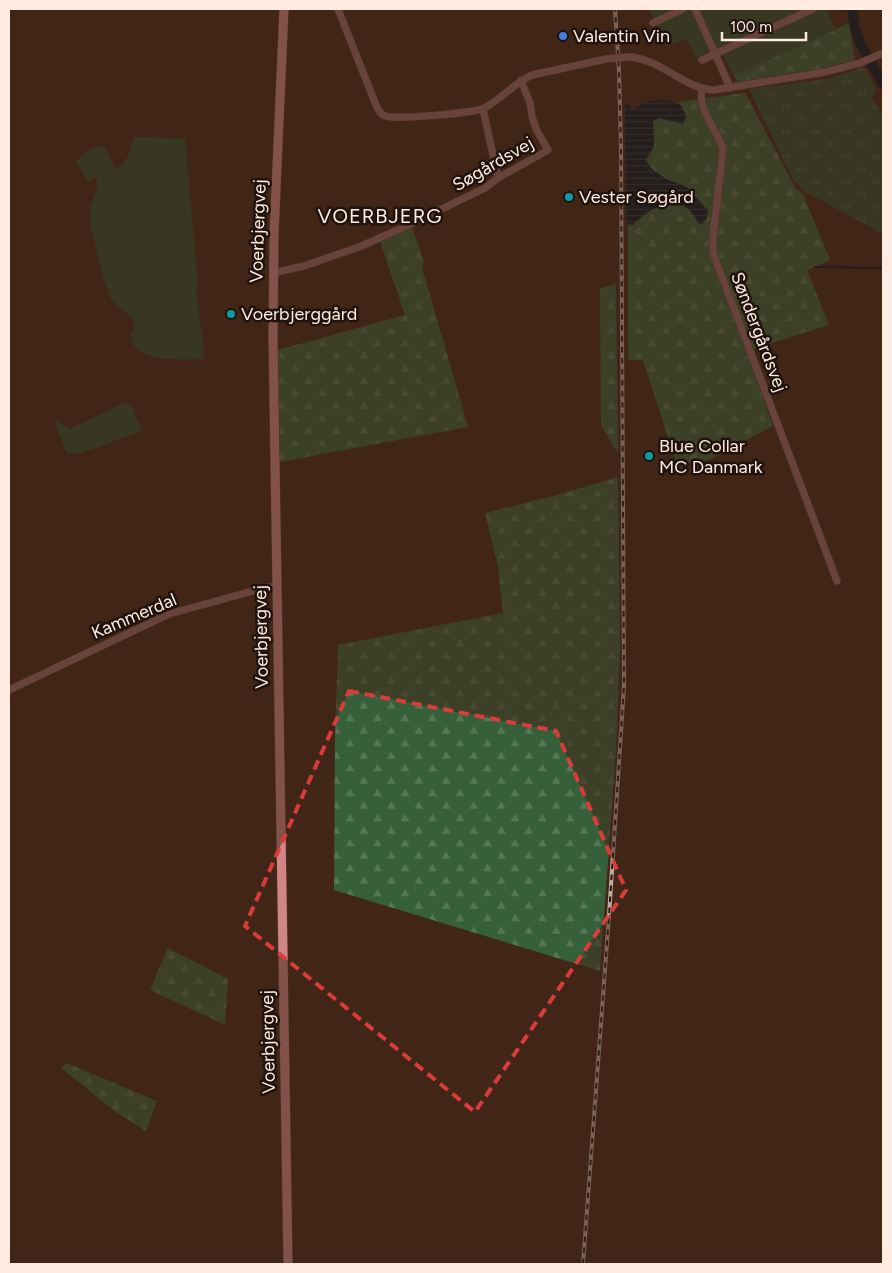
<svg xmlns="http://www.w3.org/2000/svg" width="892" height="1273" viewBox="0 0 892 1273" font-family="Figtree,sans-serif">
<defs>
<pattern id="grass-tufts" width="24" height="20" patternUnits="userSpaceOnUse" patternTransform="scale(1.25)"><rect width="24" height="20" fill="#2e4c30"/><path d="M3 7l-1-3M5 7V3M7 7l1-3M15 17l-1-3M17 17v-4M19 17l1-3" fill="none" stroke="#4d664e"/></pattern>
<pattern id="forest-firs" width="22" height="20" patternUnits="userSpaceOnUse" patternTransform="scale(1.25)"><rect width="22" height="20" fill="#36603a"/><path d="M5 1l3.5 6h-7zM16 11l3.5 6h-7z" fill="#547756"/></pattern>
<pattern id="water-rules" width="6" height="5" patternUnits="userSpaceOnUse" patternTransform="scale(1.25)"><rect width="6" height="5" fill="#001423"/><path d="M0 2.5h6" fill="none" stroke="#263643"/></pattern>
</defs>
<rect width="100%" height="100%" fill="#422618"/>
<path fill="url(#grass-tufts)" d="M864,67l12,22 -4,9 11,19v117l-79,-43 -11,-12 -44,-90 79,-10z"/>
<path fill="url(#forest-firs)" d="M849,23l6,37 -37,9 -81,13 -3,-7z
M745,93l51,96 7,5 27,66 -23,10 22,55 -82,26 26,75 -64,34 -32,5 -34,-105h-15v-136l5,1c12,-14 40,-31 56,-15 4,4 8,7 9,13l9,-5 1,-7 -21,-24 -21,-8 -13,-9 -7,-9 8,-15 -1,-25 7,-3 15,4 8,-15 -6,-5z
M412,227l12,35 -2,5 46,160 -188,35 -2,-112 127,-35 -25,-74z
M616,284l2,169 -17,-28 -1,-137z
M618,477l2,172 -4,102 -16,220 -266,-81 1,-150 3,-95 165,-32 -5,-46 -13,-54 68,-17z
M168,948l60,31 -3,46 -75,-35z
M67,1063l90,38 -11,30 -29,-18 -56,-45z"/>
<path fill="#2e4c30" d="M649,9h177l10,21 -102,45 -11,-20 -25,6 -12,-22 -20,7z
M134,137l51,2 13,147 -2,4 9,69c-19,0 -69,5 -74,-21 -1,-7 6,-10 3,-18l-23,-21 -8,-23 -13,-53v-15l8,-22 -2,-8 -8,3 -12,-20 15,-12 13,-4 11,23 8,-3 8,-15z
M126,402l8,7 1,7 7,15 -63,23 -12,-1 -8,-19 -4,-15 15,10z"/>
<path fill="url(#water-rules)" d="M664,100c13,2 18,4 22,17l-3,7 -23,-6 -7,3 1,25 -7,10 -1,5 7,9 13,9 21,8 21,24 -1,7 -6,7c-6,-5 -8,-13 -15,-18 -18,-10 -42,5 -53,18l-5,-1 -2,-4 -1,-116h3l5,7 11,-9z"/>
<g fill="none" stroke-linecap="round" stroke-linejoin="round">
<path stroke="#001423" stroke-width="2" d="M815,267l68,1"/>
<path stroke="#001423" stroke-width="10" d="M852,9l3,20 6,16 22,39"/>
<g stroke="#5c4234" stroke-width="8">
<path id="street" d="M338,9l38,96c2,5 4,9 9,11 11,4 89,-3 99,-8 18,-9 30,-25 48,-33l74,-16
M695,9l33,74 1,5
M653,23l30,-14
M631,57c31,3 54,32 83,33l111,-18 35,-9 23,-10
M702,60l111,-51
M702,88c-5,21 15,41 21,61l-10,87v17l124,328
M483,109l15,69
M273,273l31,-7 55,-19 50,-22 76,-37 13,-10 50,-28 -12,-21 -4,-13 -2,-13 -9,-23
M9,690l160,-76 98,-27h10"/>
</g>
<g stroke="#5c4234" stroke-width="10">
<path id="secondary" d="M284,9l-10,225 -1,104 15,926"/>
</g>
<use href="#street" stroke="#966766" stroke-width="7"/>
<use href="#secondary" stroke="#d18685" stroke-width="9"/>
<g stroke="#c1aa9f" stroke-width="4">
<path id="rail" d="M583,1264l26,-348 15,-230 -3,-539 -2,-76 -4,-62"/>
</g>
<use href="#rail" stroke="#20130d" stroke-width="2" stroke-dasharray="5.5" stroke-linecap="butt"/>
<g stroke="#5c4234" stroke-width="8" stroke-linecap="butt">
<path id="street-bridge" d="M606,59l25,-2"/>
</g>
<use href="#street-bridge" stroke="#966766" stroke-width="7"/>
</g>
<path d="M0 0H892V1273H0ZM349,691l207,40 70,159 -151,222 -230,-186z" fill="#422618" fill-opacity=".55" fill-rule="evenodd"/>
<path fill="none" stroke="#da3c3b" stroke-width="4" stroke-dasharray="10 6" stroke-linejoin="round" d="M349,691l207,40 70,159 -151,222 -230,-186z"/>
<circle fill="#3f7fe0" stroke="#20130d" stroke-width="2" cx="563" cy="36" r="5"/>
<g fill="#0f9aa8" stroke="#20130d" stroke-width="2">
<circle cx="569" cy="197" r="5"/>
<circle cx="231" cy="314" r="5"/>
<circle cx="649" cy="456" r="5"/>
</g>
<g text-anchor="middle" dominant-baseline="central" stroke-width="5" stroke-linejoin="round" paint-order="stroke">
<g font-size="18" fill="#ffebe2" stroke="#20130d" text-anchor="start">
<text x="573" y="36">Valentin Vin</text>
<text x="579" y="197">Vester Søgård</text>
<text x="241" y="314">Voerbjerggård</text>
<text x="659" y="446">Blue Collar<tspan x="659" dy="21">MC Danmark</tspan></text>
</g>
<g font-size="18" fill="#ffebe2" stroke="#20130d">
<text transform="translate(493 164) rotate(-30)">Søgårdsvej</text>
<text transform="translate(258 231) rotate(-88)">Voerbjergvej</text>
<text transform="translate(759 332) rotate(69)">Søndergårdsvej</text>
<text transform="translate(134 616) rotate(-23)">Kammerdal</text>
<text transform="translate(261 637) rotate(-91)">Voerbjergvej</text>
<text transform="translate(268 1042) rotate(-91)">Voerbjergvej</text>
</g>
<g font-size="20" letter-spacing="1" fill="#ffebe2" stroke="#20130d">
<text x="380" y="216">VOERBJERG</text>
</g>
</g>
<rect width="892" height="1273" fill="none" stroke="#ffebe2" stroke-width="20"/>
<path d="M722 32v8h84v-8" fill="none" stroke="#ffebe2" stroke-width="2.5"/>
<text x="730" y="32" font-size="15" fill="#ffebe2" stroke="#20130d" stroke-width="4" paint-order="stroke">100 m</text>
</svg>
